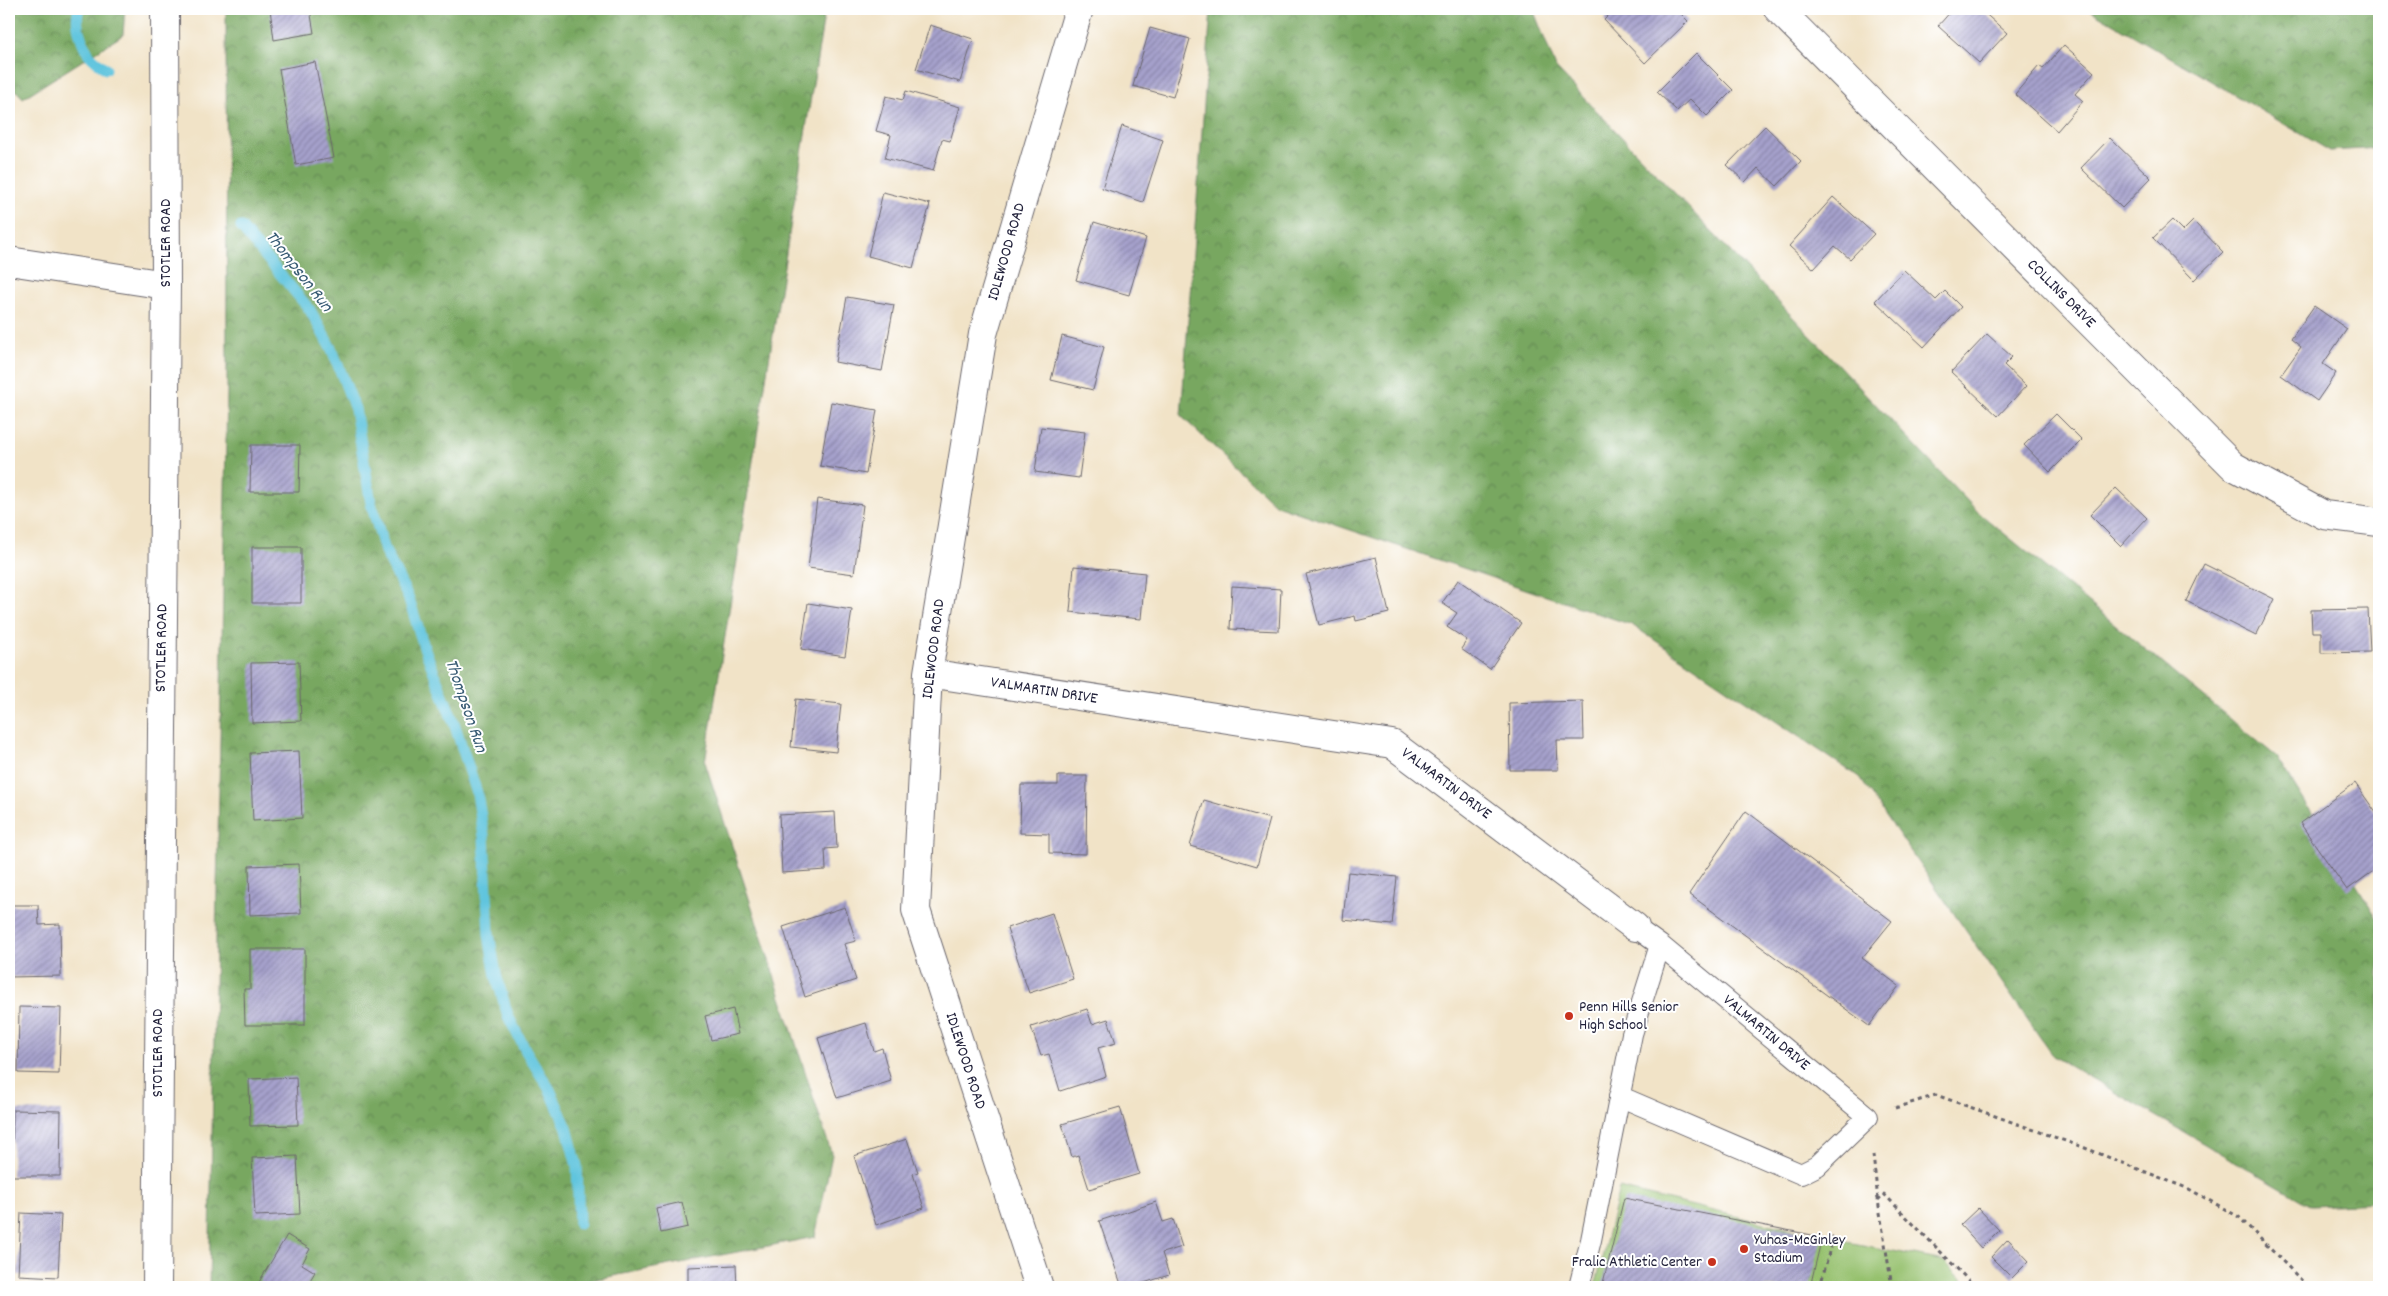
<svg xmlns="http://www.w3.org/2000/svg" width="2388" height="1296" viewBox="0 0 2388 1296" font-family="Dekko,sans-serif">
<defs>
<pattern id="forest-crowns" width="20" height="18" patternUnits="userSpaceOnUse" patternTransform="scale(1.25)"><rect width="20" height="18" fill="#78a761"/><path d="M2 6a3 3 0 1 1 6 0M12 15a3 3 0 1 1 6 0" fill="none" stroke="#628851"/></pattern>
<pattern id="building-hatch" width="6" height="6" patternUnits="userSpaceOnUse" patternTransform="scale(1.25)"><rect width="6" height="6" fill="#a6a1cc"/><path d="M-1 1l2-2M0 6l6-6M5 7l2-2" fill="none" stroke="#8783a7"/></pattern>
</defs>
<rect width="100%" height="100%" fill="#fff"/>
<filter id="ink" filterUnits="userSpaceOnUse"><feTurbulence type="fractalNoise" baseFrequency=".02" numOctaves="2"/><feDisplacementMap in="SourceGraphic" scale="10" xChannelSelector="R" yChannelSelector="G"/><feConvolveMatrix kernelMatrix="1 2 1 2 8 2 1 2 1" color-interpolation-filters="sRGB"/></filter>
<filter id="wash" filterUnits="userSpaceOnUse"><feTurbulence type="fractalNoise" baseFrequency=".0096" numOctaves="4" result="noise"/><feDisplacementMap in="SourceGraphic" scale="20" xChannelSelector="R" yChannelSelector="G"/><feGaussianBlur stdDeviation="1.12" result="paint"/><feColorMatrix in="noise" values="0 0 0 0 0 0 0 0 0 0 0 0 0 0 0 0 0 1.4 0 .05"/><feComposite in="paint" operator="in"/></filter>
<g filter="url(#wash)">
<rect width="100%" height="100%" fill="#f1e3c7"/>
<path fill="url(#forest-crowns)" stroke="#4d644e" d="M9,9h116l-2,26 -100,63 -14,-15z
M226,9h599l-120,753 127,393 -17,82 -259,50h-347l18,-896z
M1211,9h322l23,59 422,444 299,245 102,164v282l-68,3 -258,-150 -194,-279 -227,-152 -356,-120 -95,-89z
M2088,9h291v139l-49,3z"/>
<path fill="#96c16e" stroke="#5c7254" d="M1619,1188l203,49 122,24 25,26h-374z"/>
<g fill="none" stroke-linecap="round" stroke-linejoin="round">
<path stroke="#61c5de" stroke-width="11" d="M79,9c-5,12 2,32 9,44 4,6 12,11 18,16
M241,227l69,83 23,42 22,57 16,94 14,48 24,48 15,48 30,76 23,70 7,43 5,98 7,41 12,41 18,35 24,39 17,38 10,38 2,58"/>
</g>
<g id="blocks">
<path fill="url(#building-hatch)" d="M270,9h40l4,24 -40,7z
M1615,9h50l3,3 8,-3 12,12 -43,42 -41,-43z
M1953,9l4,4 4,-4h19l27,24 -28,30 -41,-37z
M930,25l43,14 -13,43 -44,-13z
M1150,28l40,11 -17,58 -40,-11z
M2064,45l30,27 -19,22 8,7 -26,30 -42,-37 24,-28 4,3z
M1696,53l37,37 -26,26 -17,-17 -13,12 -20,-19z
M315,62l19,96 -38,7 -17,-96z
M906,91l54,16 -10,34 -8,-2 -9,32 -48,-13 6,-23 -15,-4 10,-35 17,4z
M1122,126l41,14 -20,62 -41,-14z
M1765,126l36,35 -24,25 -19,-18 -13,14 -18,-17z
M2110,138l41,40 -29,30 -41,-40z
M883,192l47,12 -17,64 -45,-12z
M1833,197l41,37 -24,25 -15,-13 -21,23 -25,-23z
M2172,220l11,11 10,-10 30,31 -29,28 -41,-42z
M1094,222l52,16 -17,57 -53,-15z
M1904,270l32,30 9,-9 16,16 -37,40 -49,-46z
M847,297l47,8 -12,66 -47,-9z
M2314,306l33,23 -24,35 13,9 -19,28 -36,-26 20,-28 -10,-8z
M1987,334l25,23 -8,8 22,21 -28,30 -47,-44z
M1062,336l42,11 -11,43 -42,-10z
M831,402l46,8 -11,64 -46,-8z
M2056,414l26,26 -32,32 -26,-27z
M1041,427l44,5 -6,46 -44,-6z
M251,445h49l-1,47h-49z
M2116,488l31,30 -26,28 -31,-31z
M817,499l46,6 -9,69 -46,-6z
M252,547h49v56h-49z
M1376,557l13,56 -33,8 -1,-5 -36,9 -13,-51z
M2204,564l70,35 -18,37 -70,-35z
M1074,566l71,7 -4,46 -71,-7z
M1458,580l63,43 -31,46 -29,-20 6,-9 -20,-13 10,-14 -15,-10z
M1232,586l49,3 -2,42 -49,-2z
M808,603l44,7 -7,46 -44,-7z
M2368,609l2,43 -49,1v-21h-9l-1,-22z
M299,662l2,59 -49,2 -1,-60z
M796,699l45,5 -5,48 -45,-5z
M1583,701l1,39h-27l1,30h-48l-1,-67z
M299,751l3,67 -49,3 -3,-68z
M1058,776h29l-1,78 -37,-1v-19l-29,-1 1,-48h37z
M2355,783l24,34v20l-3,2 3,4v24l-32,23 -47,-67z
M1204,800l66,19 -13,47 -67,-20z
M1746,811l146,110 -30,37 37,28 -30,40 -180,-132z
M835,812l2,36 -12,1 1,21 -44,3 -3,-58z
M299,864l2,49 -51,2 -1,-49z
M1348,872l49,5 -5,48 -49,-5z
M9,905h29l1,20 21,-1 1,52 -52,1z
M845,907l11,34 -12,3 12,36 -51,17 -22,-70z
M1052,913l21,66 -44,14 -22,-65z
M250,949h55v76h-60l-1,-36h6z
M19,1007l42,1 -2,66 -41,-1z
M733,1009l5,25 -27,6 -6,-24z
M1087,1009l5,15 16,-5 8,24 -18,5 8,28 -46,15 -11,-37 -8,2 -10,-29z
M866,1023l8,28 8,-3 9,33 -54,17 -19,-60z
M296,1077l2,48 -48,1 -1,-47z
M1120,1107l19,67 -50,15 -11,-34 -6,2 -10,-33z
M13,1110l48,1 -1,65h-48z
M907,1139l11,33 -5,2 11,34 -48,17 -22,-69z
M297,1156l3,58 -45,2 -3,-58z
M1624,1198l198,39 -12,50h-208z
M682,1202l6,25 -27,6 -5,-25z
M1156,1202l7,20 10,-3 9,28 -20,6 7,22 -38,12h-9l-23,-66z
M1978,1208l21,22 -18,18 -21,-23z
M21,1213l40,2 -3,62 -40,-2z
M287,1235l23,14 -8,15 13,8 -9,15h-50z
M2008,1239l21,22 -17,17 -21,-21z
M736,1265l1,22h-49v-20z"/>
</g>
</g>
<g filter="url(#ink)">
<use href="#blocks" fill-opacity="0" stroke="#6a666c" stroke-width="1"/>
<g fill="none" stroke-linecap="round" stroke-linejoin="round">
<g stroke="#6a666c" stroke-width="22">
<path id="service" d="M1619,1096l182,78 16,-8 51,-49 -208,-172 -25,-18
M1579,1287l12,-47 41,-206 28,-89"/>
</g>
<g stroke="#6a666c" stroke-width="30">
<path id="minor" d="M1778,9l455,457 91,49 55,7
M9,261l157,24
M928,673l464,71 243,183
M1039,1287l-123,-377 12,-237 55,-339 96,-325"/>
</g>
<g stroke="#6a666c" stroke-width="30">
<path id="tertiary" d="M157,1287l9,-1002 -1,-276"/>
</g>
<path stroke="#6a666c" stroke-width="3" stroke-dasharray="4 4" stroke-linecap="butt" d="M1895,1108l41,-13 149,53 104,41 50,28 69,70
M1873,1155l5,45
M1820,1287l14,-54
M1892,1287l-14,-87 6,-6 91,93"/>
<use href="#service" stroke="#fff" stroke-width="20"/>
<use href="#minor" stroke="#fff" stroke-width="28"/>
<use href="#tertiary" stroke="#fff" stroke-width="28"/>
</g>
</g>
<g fill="#c8321e" stroke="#fff" stroke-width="2">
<circle cx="1569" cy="1016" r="5"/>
<circle cx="1744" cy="1249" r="5"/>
<circle cx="1712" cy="1262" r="5"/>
</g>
<g text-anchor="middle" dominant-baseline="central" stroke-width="4" stroke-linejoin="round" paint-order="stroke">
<g font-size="16" fill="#22223b" stroke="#fff">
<text transform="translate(166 243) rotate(-90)">STOTLER ROAD</text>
<text transform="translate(1007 252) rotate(-74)">IDLEWOOD ROAD</text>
<text transform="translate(2061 294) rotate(45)">COLLINS DRIVE</text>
<text transform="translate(162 648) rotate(-89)">STOTLER ROAD</text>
<text transform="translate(934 649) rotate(-83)">IDLEWOOD ROAD</text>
<text transform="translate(1044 691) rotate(9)">VALMARTIN DRIVE</text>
<text transform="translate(1446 784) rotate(37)">VALMARTIN DRIVE</text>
<text transform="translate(1766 1033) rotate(40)">VALMARTIN DRIVE</text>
<text transform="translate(158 1053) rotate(-90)">STOTLER ROAD</text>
<text transform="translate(965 1061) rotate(72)">IDLEWOOD ROAD</text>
</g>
<g font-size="16" fill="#22223b" stroke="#fff" text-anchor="start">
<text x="1579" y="1007">Penn Hills Senior<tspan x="1579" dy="18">High School</tspan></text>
<text x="1754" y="1240">Yuhas-McGinley<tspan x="1754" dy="18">Stadium</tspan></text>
<text x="1702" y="1262" text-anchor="end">Fralic Athletic Center</text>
</g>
<g font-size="18" font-style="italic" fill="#385b74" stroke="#fff">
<text transform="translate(298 272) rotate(52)">Thompson Run</text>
<text transform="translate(465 706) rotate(71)">Thompson Run</text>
</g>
</g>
<rect width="2388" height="1296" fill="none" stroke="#fff" stroke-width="30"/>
</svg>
